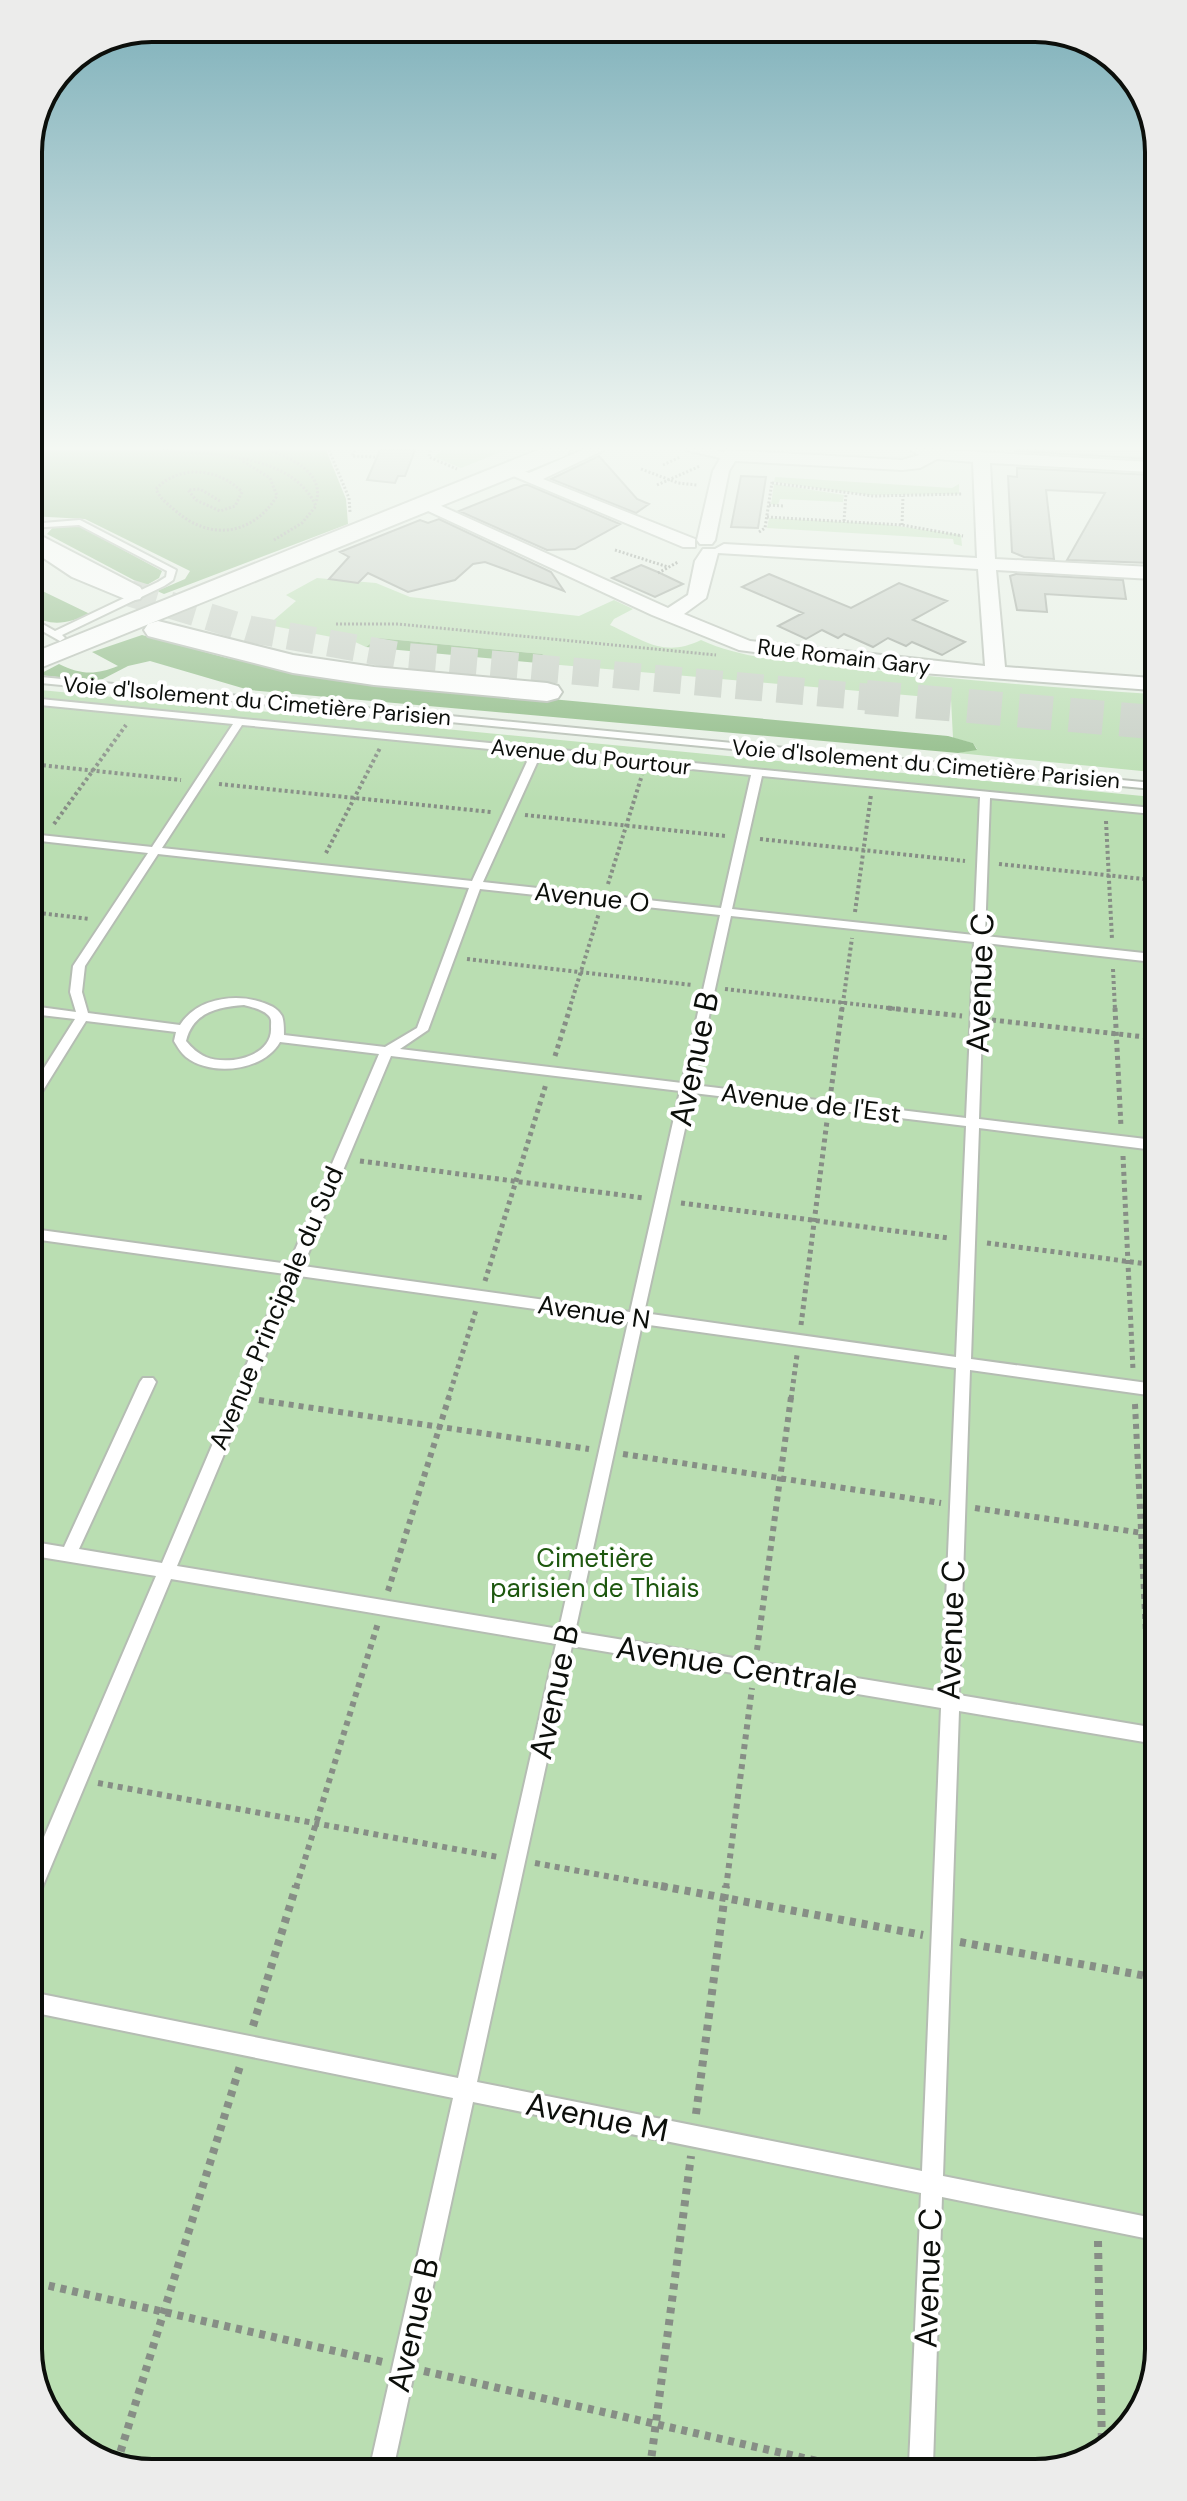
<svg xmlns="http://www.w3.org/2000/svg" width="1187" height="2501" viewBox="0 0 1187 2501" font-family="'DM Sans',sans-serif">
<rect width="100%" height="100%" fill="#e7f0e5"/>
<path fill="#badeb2" d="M442,450h64l-45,18 -27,-11z
M775,477l177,11 7,-4v10l-90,1 -95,-13z
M774,484l70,11 -1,7 -63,-3 -2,6 -7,-1z
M769,518l114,6 78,11 1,11 -8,-2 -1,-5 -186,-11z
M317,578l59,5 34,14 169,19 35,-16 19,9 -19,10 -4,6c35,16 54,33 91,15 43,20 93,21 139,26 104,13 207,21 312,28v78l-194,-19 19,-4 -4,-6 -20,-5 -2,-39 -391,-34 -18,-11 -164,-16 -12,9 -13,-6 -85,-16 28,-24 -10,-6z
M30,689l1123,108 6,1552 -21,69 -56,46 -937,9 -68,-25 -40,-52z"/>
<path fill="#8dba84" d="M29,450h297l20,49 2,25 -184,70 -7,-3 28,-12 5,-8 -105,-52 -55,-3z
M75,524l87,47 -3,7 -14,8 -98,-52 8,-9z
M30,585l60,29c-22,9 -38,14 -60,0z
M142,635l85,23 120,22 601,56 25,7 4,7 -19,3 -709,-63 -99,-29 -22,5 -29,15 -61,-6 21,-11c22,11 37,11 59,2l-26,-14z
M378,638l164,16 18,11 -194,-18z"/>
<path fill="#c5cdc3" stroke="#99a197" stroke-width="2" d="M380,450h35l-10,26h-7l-3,7 -28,-3z
M1015,450l136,1v8l-136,-8z
M599,456l38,43 12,5 -13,9 -85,-34z
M1017,468l134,7v31l-5,11 6,46 -85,-3 38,-67 -59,-3 8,69 -30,-2 -12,-5 -4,-76 9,1z
M741,476l25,1 -8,51 -27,-1z
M524,485h4l92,39 -45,25 -28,1 -88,-39z
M439,519l112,53 13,19 -79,-29 -12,2 -18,16 -47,12 -40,-19 -10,10 -29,-4 20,-22 -9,-5 80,-32 8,3z
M641,565l19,8 23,11 -28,13 -43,-19z
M769,574l82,34 48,-25 48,18 -34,19 52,22 -23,13 -30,-13 -6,4 -18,-8 -15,9 -29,-13 -6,4 -16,-8 -16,9 -28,-13 25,-13 -61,-26z
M1016,574l107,6 3,19 -81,-5 2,18 -30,-2 -7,-34z"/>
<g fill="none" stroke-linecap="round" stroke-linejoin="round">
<path stroke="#c6cec4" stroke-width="27" stroke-dasharray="27 14" stroke-linecap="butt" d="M130,593l119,36 153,27 487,43"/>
<path stroke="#c6cec4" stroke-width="34" stroke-dasharray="34 17" stroke-linecap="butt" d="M866,697l286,25"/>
<g stroke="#b5bdb3" stroke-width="4">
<path id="service" d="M80,520l96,50 -3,10 -9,6 -102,49 3,3 -5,3 -30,-17v-7l25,14 103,-49 8,-5 1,-6 -88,-46 -49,3v-4z
M30,676l1123,107v6l-1123,-107z
M30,698l1123,110v6l-163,-16 -5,138 168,18v8l-168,-19 -6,176 175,21v10l-175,-22 -8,231 184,25v12l-185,-26 -11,325 197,33v16l-197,-33 -16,465 215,43 1,22 -217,-44 -9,268h-24l12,-272 -448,-91 -80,368 -24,1 84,-373 -417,-85v-20l422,85 98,-434 -385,-65 -129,309 -7,2v-32l121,-282 -122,-20v-14l30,5 76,-165 3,-4h10l3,4 -77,167 83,14 123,-289 -252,-35v-10l256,35 90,-210 -99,-12c-16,29 -69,35 -94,15 -5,-4 -9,-11 -12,-16l2,-9 -90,-11 -49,79 -5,1v-14l43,-68 -43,-5v-8l44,6 -6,-20 3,-26 75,-113 -117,-13v-6l121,13 81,-123 -203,-20zM242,725l289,28 -59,128 -310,-33zM541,754l210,21 -30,133 -238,-26zM762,776l218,21 -6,138 -242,-26zM158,854l311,34 -52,140 -32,19 -101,-12c0,-6 0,-14 -2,-19 -5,-9 -13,-11 -21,-14 -27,-9 -65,-3 -81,23l-92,-12 -6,-21 3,-26zM480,889l240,26 -38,168 -282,-34 28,-19zM731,916l243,26 -8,176 -272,-33zM244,1005c7,2 18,4 24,10 4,4 3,6 3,12 2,30 -43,39 -65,30 -9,-4 -14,-9 -20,-16 7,-29 32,-34 58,-36zM391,1056l289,35 -50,221 -327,-46zM693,1093l273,33 -10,231 -312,-44zM299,1276l329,46 -69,307 -382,-63zM642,1324l314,44 -14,324 -367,-60zM572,1646l369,62 -19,463 -445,-89z"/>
</g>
<g stroke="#b5bdb3" stroke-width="4">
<path id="pedestrian" d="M686,450h30l19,6 -6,4z"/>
</g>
<g stroke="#b5bdb3" stroke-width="4">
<path id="minor" d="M582,450h22l-61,29 152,60v8h-12l-184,-77 8,-5 22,8z
M725,450l177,10 17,-5 -8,-5h32l208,12v10l-161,-9 5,96 157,8v12l-156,-9 9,97 147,11v12l-230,-17 -183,-23 -87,-35 -239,-111 9,-5 6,1 240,108 20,-13 7,-34 8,-12h12l9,-5 253,14 -4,-96 -36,-3 -17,9 -18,2 -167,-9 -6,10 -14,69 -3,4h-12l-3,-4 16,-69zM718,553l260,16 7,97 -235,-25 -66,-27 22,-16z"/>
</g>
<g stroke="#b5bdb3" stroke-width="4">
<path id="secondary" d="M538,450h32l-3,5 -537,217v-18z"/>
</g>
<g stroke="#b5bdb3" stroke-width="4">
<path id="motorway" d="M30,530l110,57 4,6 -4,6 -10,2 -58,-24 -42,-28z
M158,621l135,34 81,12 173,16 11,3 4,6 -4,6 -11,3 -173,-16 -81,-12 -145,-37 -4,-6 4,-6z"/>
</g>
<path stroke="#878e86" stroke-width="3" stroke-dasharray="2 2" stroke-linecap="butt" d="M163,450c50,5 129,3 153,56l-14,17 -28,17
M268,450c24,8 57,23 48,53
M329,450l20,48 1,14
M355,450l-3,6 23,1
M430,450l-1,7 28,12
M663,465l17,-8
M641,469l37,14 19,2
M772,483l102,13 88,-2
M657,485l43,-19
M220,501l-20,-12 -12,1 8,10 24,11 15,-5 7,-14c-23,-24 -63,-28 -86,-3 4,10 13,16 21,23 34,29 76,23 100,-16l-7,-18 -29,-18
M769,505l15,1
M767,517l135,8 61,11
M844,521l2,-27
M902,525l1,-29
M759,532l6,-4 7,-46
M615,550l53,17
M658,573l20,-11
M336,624h62l318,31"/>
<path stroke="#878e86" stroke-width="4" stroke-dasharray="3 3" stroke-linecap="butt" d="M31,764l150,16
M219,784l272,28
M525,815l201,21
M1106,821l6,118
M54,824l72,-99
M760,839l205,22
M326,853l54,-105
M999,864l154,16
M608,884l34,-109
M31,912l59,7
M855,912l16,-117
M467,959l225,26
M1113,969l2,41
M725,989l181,21
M569,1010l30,-97
M842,1010l10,-72"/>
<path stroke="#878e86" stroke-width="5" stroke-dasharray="4 4" stroke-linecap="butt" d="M888,1008l74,8
M1115,1008l6,119
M992,1020l162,18
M555,1056l15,-48
M831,1091l11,-83
M1123,1156l10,214
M360,1161l284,37
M681,1203l268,35
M987,1243l168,22
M485,1281l61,-197
M801,1325l26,-204
M448,1399l28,-89
M791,1399l6,-44"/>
<path stroke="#878e86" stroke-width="6" stroke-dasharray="5 5" stroke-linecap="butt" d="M259,1400l330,49
M1135,1404l15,314
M623,1454l318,49
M975,1508l181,27
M388,1591l61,-194
M757,1650l34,-253
M1152,1756l5,107
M98,1783l400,74
M535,1863l137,25
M296,1888l82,-265
M726,1888l26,-200"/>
<path stroke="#878e86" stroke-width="8" stroke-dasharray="6 6" stroke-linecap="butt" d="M661,1886l262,49
M960,1942l197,36
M253,2026l43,-140
M696,2114l30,-228
M1098,2241l4,207
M37,2283l346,79
M424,2371l415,95
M117,2463l123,-397
M650,2468l41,-312"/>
<use href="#service" fill="#fff" fill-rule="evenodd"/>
<use href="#pedestrian" fill="#fff" fill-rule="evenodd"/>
<use href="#minor" fill="#fff" fill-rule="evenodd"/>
<use href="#secondary" fill="#fff" fill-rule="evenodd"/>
<use href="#motorway" fill="#fff" fill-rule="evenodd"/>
</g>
<linearGradient id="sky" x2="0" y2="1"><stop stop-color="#7cafb9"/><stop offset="0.56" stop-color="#f4f8f3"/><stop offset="1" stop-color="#f4f8f3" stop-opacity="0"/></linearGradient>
<rect width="1187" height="800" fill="url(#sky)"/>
<g text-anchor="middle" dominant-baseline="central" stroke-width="8" stroke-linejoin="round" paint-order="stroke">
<g font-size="22" fill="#0c0f0b" stroke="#fff">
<text transform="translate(844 657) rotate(7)">Rue Romain Gary</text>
<text transform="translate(257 701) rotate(5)">Voie d'Isolement du Cimetière Parisien</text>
<text transform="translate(591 757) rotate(6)">Avenue du Pourtour</text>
<text transform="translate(926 764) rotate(5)">Voie d'Isolement du Cimetière Parisien</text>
</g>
<g font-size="26" fill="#0c0f0b" stroke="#fff">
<text transform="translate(592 897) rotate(6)">Avenue O</text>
<text transform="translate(811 1103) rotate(7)">Avenue de l'Est</text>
<text transform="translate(276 1308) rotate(-67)">Avenue Principale du Sud</text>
<text transform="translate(594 1312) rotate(8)">Avenue N</text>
</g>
<g font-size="26" fill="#1d570e" stroke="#fff">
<text x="595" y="1558">Cimetière<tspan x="595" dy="30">parisien de Thiais</tspan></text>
</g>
<g font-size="32" fill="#0c0f0b" stroke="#fff">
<text transform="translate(980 983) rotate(-88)">Avenue C</text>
<text transform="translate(694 1059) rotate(-78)">Avenue B</text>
<text transform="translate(951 1630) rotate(-88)">Avenue C</text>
<text transform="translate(737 1666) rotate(9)">Avenue Centrale</text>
<text transform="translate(554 1692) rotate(-78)">Avenue B</text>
<text transform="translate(597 2117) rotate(11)">Avenue M</text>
<text transform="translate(928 2278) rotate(-88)">Avenue C</text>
<text transform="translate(413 2325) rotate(-77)">Avenue B</text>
</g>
</g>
<path d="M0 0H1187V2501H0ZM152 42H1035A110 110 0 0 1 1145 152V2349A110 110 0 0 1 1035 2459H152A110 110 0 0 1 42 2349V152A110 110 0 0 1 152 42Z" fill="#ececeb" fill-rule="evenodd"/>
<path fill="none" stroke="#0c0f0b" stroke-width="4" d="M152 42H1035A110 110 0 0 1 1145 152V2349A110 110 0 0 1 1035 2459H152A110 110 0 0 1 42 2349V152A110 110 0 0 1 152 42Z"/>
</svg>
